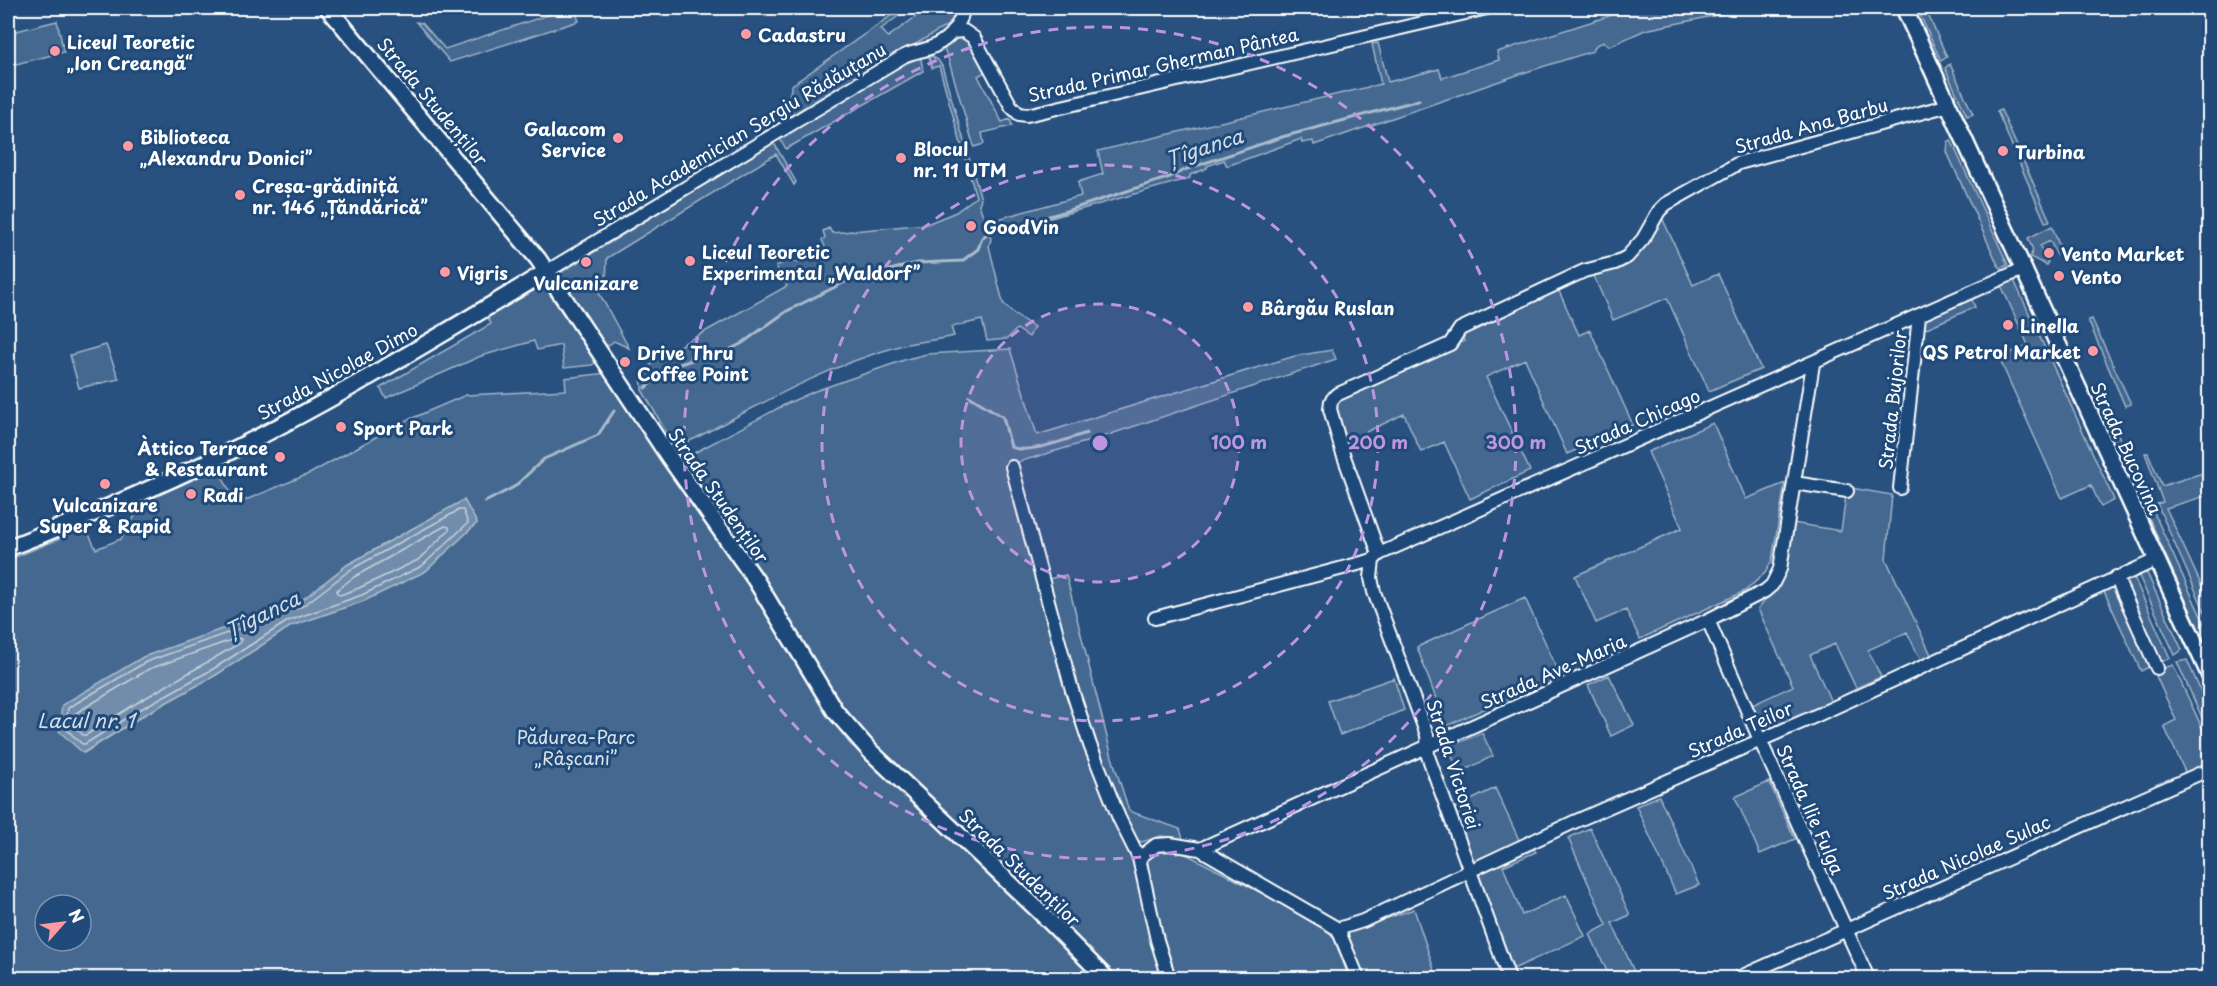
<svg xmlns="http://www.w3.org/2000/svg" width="2217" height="986" viewBox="0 0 2217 986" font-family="'Playpen Sans',sans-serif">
<rect width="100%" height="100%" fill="#28517f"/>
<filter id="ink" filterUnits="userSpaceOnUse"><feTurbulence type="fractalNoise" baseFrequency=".0167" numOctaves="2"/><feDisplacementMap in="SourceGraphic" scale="12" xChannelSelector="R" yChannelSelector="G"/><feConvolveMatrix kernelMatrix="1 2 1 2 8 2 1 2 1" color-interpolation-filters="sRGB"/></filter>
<g filter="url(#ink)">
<path fill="#446890" stroke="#a2b4c8" stroke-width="1.5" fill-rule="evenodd" d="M569,8h5l5,13 -129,41 -34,-40 6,1 23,26z
M902,8h7l-28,21 7,8 40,-29h29l-2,10 -5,6 -164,96 -5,-14 6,-1 5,-20z
M1634,8h118l-107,22 -35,16 -6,-4 -8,3 -3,6 -70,22 -209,72 -1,-4 -11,2 -1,-4 -74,27 -3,-6 -17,6v2l-17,7v3l-153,44 -28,12 -1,-2 -6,2 -4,-2 3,-14 80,-22 -3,-14 25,-8 -5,-23 283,-67 -9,-40 6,-1 10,39 51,-13 3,9 57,-18 -2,-8z
M1917,8h8l22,49 -6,4z
M57,21l7,31 -56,14v-33z
M955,36l14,1 16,35 -7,4 24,46 8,-3 2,7 -30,7 2,11 -10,3 -26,-89 -4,-9z
M928,54l10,6 4,6 39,133 -2,5 12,35 -2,7 14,57 12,12 19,12 -5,10 -12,-8 -10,10 -20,2 -5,-21 -31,7 3,9c-19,5 -39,5 -58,11 -71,20 -135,57 -200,91l-11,5 -10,-1 -7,-7 -26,-45 -1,-18 31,-22 115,-64 -11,-20 11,-5 10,1 29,-13 -4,-9 3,-2 -2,-7 6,-3 3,5 95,-9 29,-12 20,-15 -37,-131 -7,2z
M914,55l7,4 2,12 -137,78 -7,-12z
M1950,64l23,50 -6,2 -22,-48z
M2001,110l49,111 -5,1 -48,-111z
M1951,140l57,125 -7,3 -3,-3 -51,-113 1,-10z
M771,144l4,1 21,37 -2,3 -18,-31 -169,104 -1,26 -9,5 32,59 -15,-7 -9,7 -33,-49 -12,-26z
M1660,213l33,72 25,-11 43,95 -52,22 -42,-93 -54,22 -20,-46 23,-8z
M2052,226l11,30 -5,1 -8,-16 -10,5 8,16 -2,3 -16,-8 3,-7 -5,-12z
M2013,278l101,222 -13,7 -10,-22 -29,13 -63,-140 29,-13 -27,-60z
M541,287l5,2 50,73 -4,3 -28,3 -3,-23 -24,5 -3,-9 -53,15 -95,42 -6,-10 111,-64 -4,-8z
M1558,289l21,46 11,-5 43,95 -66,29 -42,-95 -39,18 44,94 -60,28 -26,-57 -23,10 -17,-38 -59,28 -11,-33 1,-8 14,-9 115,-51 -2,-8z
M1971,297l4,10 -53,23 2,-11z
M2092,319l39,85 -6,2 -37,-86z
M106,345l13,34 -40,9 -9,-33z
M1010,349l27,86 258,-79 37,-6 4,9 -240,80 -88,26 44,167 82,230 33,116h-49l-256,-246c-30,-36 -52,-79 -77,-119 -30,-49 -63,-94 -97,-141l-3,-7 1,-6 8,-6 92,-49 29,-13 92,-32 20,-5z
M607,373l154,232 58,97 31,42 92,84 154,150h-1088v-418l78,-32 10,21 25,-10 14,-23 -8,-7 91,-41 18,36 75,-31 90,-50 65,-28 100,-5 -1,-12zM464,500l13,23 -113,78 -73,25 -75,49 -74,41 -58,37 59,-96 158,-56 46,-36zM45,905h36v36h-36z
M1713,423l33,76 39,-16 -13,77 -7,13 -20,18 -105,48 -14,-29 -30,13 -21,-47 107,-48 -34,-76z
M2113,424l35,75 -7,3 -32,-71z
M2145,453h3l14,33 47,-15v24l-43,13 43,94v19l-52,-117 6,-2z
M1851,488l41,7 -6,64 47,100h-13l-13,-27 -39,18 13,27 -25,11 -21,-44 -25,11 22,49 -61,27c-14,-3 -16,-14 -21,-25l43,-20 -35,-77 11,-15 24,-71 48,8 5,-35z
M2151,506l58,128v18l-65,-145z
M2147,573l35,77 -7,5 -37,-81z
M1066,575l46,182 17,54 51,18 3,10 -22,-3 -19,6 -6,-2 -11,-16 -39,-103 -38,-142z
M2133,575l37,83 -12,5 -34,-84z
M2115,583l38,82 -12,6 -38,-82z
M1525,598l35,77 -114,51 -29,-79z
M2187,660l22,50v23l-32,-71z
M2173,665l36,78v22l-23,9 -22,-48 12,-6 -20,-44v-5z
M1609,675l25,50 -23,11 -23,-51z
M1394,678l10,32 -64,25 -12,-34z
M1482,733l11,23 -34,17 -11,-26z
M1769,782l26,57 -35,15 -25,-57z
M1495,788l26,56 -45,19 -5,-4 -17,-48 1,-3z
M1659,796l40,89 -23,9 -40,-88z
M1590,828l40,87 -18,8 25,55h-27l-20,-44 17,-9 -39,-87z
M1533,848l3,4 -33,14 19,49 44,-20 19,41 -74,34 -32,-95 3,-4z
M1168,850l18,4 137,71 11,13 15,40h-173c-13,-37 -29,-78 -28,-119l8,-6z
M1414,909l23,69h-74l-16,-39 3,-8z"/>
<path fill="#718dab" stroke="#aabbcd" stroke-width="1.5" d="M464,500l13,23 -51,48 -62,30 -73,25 -75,49 -74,41 -59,37 -24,-22 3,-26 81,-48 158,-56 46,-36z"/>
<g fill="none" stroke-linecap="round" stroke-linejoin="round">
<path stroke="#c6d1dd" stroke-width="1.5" d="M459,510h4l5,13 -46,43 -60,29 -74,26 -75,48 -74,41 -54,34h-3l-16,-15 2,-21 78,-46 157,-56 47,-36z
M445,526l4,1v3l-31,30 -59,28 -19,7 -3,-2v-3l17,-13z
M237,638l4,1 -1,4 -105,61 -49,31h-3l-9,-9 2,-13 73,-44z"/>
<path stroke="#aabbcd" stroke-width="3" d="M1000,230l60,-17 110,-36 17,-8 95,-32 137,-37
M645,388l23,-20 36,-12 4,4 33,-16 46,-33 62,-31 69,-17 44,-2 16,-12 4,-11 6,-5
M969,396l34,21 8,30c18,8 56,-8 76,-14
M485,502l29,-15 30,-28 54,-24 16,-24"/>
<g stroke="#fff" stroke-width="16">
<path id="minor" d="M952,32l12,-1 10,7 37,68 8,8 8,1 460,-107
M546,272l358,-216c10,-5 23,-5 32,-11 14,-7 26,-22 27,-37
M1012,467l60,223 18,55 29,73 20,40 18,82 12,38
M1794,483l53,8
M1900,488l19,-172
M1379,554l-37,-103 -12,-42 1,-8 5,-6 114,-51 10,-15 124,-58 31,-8 12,-6 16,-18 16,-28 7,-7 73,-41 210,-58
M1373,560l-2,18 3,14 53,143 1,21 81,222
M2116,577l41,91
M1155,618l218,-58 6,-6 644,-285
M1708,620l52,120 108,238
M1200,849l138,80 20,49
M1139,858l17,-13 14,-1 30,5 508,-229 57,-29 7,-6 8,-16 33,-205
M1338,929l25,-8 211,-99 237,-104 345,-158
M1738,978l472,-209"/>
</g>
<g stroke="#fff" stroke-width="20">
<path id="major" d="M328,8l210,251 131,198 86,122 80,132 35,40 167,158 69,69
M1904,8l306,668
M8,548c79,-31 157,-64 233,-102 105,-53 205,-114 305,-174"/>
</g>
<use href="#minor" stroke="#1f4a7a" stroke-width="12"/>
<use href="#major" stroke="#1f4a7a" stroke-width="15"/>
</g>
</g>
<circle cx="1100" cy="443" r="139" fill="#bd96df" fill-opacity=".12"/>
<g fill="none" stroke="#bd96df" stroke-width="3" stroke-dasharray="10 8">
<circle cx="1100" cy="443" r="139"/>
<circle cx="1100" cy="443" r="278"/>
<circle cx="1100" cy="443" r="416"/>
</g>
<g fill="#ff9aa2" stroke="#1f4a7a" stroke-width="2">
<circle cx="746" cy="34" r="6"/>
<circle cx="55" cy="51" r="6"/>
<circle cx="618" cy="138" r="6"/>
<circle cx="128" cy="146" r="6"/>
<circle cx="2003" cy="151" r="6"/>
<circle cx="901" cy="158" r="6"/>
<circle cx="240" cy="195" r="6"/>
<circle cx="971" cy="226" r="6"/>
<circle cx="2049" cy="253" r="6"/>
<circle cx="690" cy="261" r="6"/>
<circle cx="586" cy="262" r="6"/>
<circle cx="445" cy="272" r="6"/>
<circle cx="2059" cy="276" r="6"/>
<circle cx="1248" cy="307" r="6"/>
<circle cx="2008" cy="325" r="6"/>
<circle cx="2093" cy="351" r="6"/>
<circle cx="625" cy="362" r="6"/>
<circle cx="341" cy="427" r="6"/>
<circle cx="280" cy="457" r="6"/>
<circle cx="105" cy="484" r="6"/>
<circle cx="191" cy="494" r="6"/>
</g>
<g text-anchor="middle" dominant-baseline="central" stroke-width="6" stroke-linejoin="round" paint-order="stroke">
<g font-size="18" font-weight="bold" fill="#fff" stroke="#1f4a7a" text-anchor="start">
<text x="758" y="34">Cadastru</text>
<text x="67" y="41">Liceul Teoretic<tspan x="67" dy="21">„Ion Creangă“</tspan></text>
<text x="606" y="128" text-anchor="end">Galacom<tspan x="606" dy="21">Service</tspan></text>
<text x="140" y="136">Biblioteca<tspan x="140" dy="21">„Alexandru Donici”</tspan></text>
<text x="913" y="148">Blocul<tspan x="913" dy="21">nr. 11 UTM</tspan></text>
<text x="2015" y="151">Turbina</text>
<text x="252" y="185">Creșa-grădiniță<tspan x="252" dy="21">nr. 146 „Țăndărică”</tspan></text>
<text x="983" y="226">GoodVin</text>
<text x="702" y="251">Liceul Teoretic<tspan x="702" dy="21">Experimental „Waldorf”</tspan></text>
<text x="2061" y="253">Vento Market</text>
<text x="457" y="272">Vigris</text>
<text x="2071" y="276">Vento</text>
<text x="586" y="282" text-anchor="middle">Vulcanizare</text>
<text x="1260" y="307">Bârgău Ruslan</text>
<text x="2020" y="325">Linella</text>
<text x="2081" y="351" text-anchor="end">QS Petrol Market</text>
<text x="637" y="352">Drive Thru<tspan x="637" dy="21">Coffee Point</tspan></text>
<text x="353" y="427">Sport Park</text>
<text x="268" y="447" text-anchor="end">Àttico Terrace<tspan x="268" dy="21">&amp; Restaurant</tspan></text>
<text x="203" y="494">Radi</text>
<text x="105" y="504" text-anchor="middle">Vulcanizare<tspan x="105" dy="21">Super &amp; Rapid</tspan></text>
</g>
<g font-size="18" fill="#fff" stroke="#1f4a7a">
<text transform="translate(1163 64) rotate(-13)">Strada Primar Gherman Pântea</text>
<text transform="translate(433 101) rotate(50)">Strada Studenților</text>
<text transform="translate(1811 125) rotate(-16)">Strada Ana Barbu</text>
<text transform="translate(739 134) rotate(-31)">Strada Academician Sergiu Rădăuțanu</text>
<text transform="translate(337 371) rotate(-29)">Strada Nicolae Dimo</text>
<text transform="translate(1892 400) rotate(-84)">Strada Bujorilor</text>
<text transform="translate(1637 421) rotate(-24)">Strada Chicago</text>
<text transform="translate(2127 448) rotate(65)">Strada Bucovina</text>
<text transform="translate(719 495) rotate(55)">Strada Studenților</text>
<text transform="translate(1553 671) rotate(-24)">Strada Ave-Maria</text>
<text transform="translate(1740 729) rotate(-24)">Strada Teilor</text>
<text transform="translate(1454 764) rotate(72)">Strada Victoriei</text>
<text transform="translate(1811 809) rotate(66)">Strada Ilie Fulga</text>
<text transform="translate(1966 857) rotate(-24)">Strada Nicolae Sulac</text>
<text transform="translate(1020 867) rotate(44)">Strada Studenților</text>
</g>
<g font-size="18" fill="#dae1e9" stroke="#1f4a7a">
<text x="576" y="736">Pădurea-Parc<tspan x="576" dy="21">„Râșcani”</tspan></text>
</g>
<g font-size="20" font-style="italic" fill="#d4dde6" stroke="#1f4a7a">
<text transform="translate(1204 147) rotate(-18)">Țîganca</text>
<text transform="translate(262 614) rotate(-26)">Țîganca</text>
<text x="86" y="720">Lacul nr. 1</text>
</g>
</g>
<circle cx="1100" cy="443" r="9" fill="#bd96df" stroke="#1f4a7a" stroke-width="3"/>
<g font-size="18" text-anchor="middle" font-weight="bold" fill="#bd96df" stroke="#1f4a7a" stroke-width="6" stroke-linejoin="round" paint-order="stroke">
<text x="1239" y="449">100 m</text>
<text x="1378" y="449">200 m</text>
<text x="1516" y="449">300 m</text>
</g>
<rect width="2217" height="986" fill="none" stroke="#1f4a7a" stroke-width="30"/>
<rect x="15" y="15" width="2187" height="956" fill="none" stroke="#fff" stroke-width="2" filter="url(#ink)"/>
<g transform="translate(63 923) rotate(62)"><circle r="28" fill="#1f4a7a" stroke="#7992af" stroke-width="1.5"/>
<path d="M0-4.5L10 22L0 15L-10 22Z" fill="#ff9aa2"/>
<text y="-9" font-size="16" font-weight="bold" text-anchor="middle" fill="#ffffff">N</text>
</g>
</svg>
